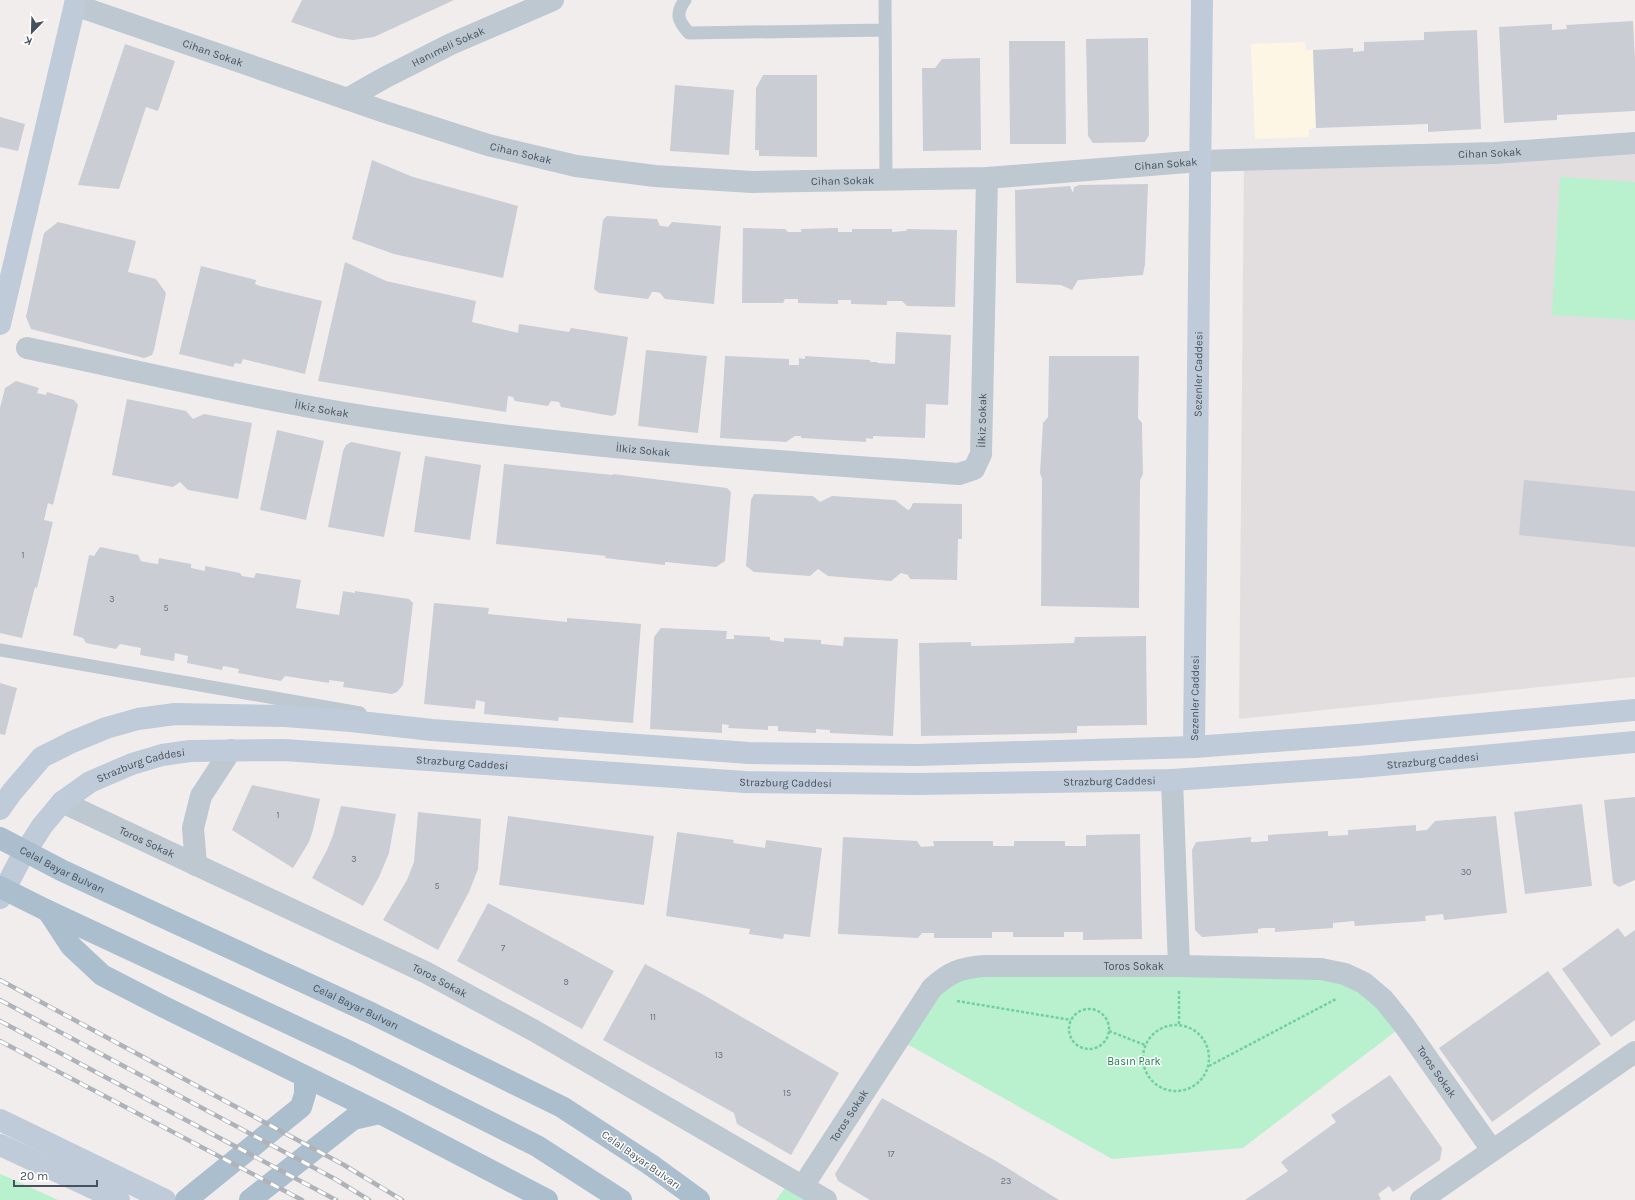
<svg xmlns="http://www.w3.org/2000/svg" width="1635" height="1200" viewBox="0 0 1635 1200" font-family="Karla,sans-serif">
<rect width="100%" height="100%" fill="#f1eded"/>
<path fill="#fdf6e5" d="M1305,42l1,8h7l3,78 -7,1v8l-54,2 -4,-95z"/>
<path fill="#e2dedf" d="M1635,143v534l-396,42 5,-559z"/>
<path fill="#b9f1ce" d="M1560,177l75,5v138l-83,-5z
M953,972l392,2 59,51 -161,123 -131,11 -214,-120z
M0,1174l3,1 55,25h-58z
M791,1180l35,20h-50z"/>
<path fill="#cacdd3" d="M302,0h152l-80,37 -21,3 -15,-2 -47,-16z
M1633,21l2,39v51l-78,4v5l-53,3 -5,-96 53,-3v6l15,-1 -1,-4z
M1477,30l4,99 -53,3v-8l-112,4 -3,-78 40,-2v4l11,-1v-9l60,-2v-8z
M1148,38l1,97 -4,7 -52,1 -5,-7 -2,-97z
M1009,41h56l1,103h-56z
M125,44l50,17 -17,50 -12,-4 -27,82 -41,-4z
M980,58l1,92 -58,1 -1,-83h13l7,-9z
M763,75h54v82l-58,-1v-6h-4l1,-62z
M675,85l59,5 -5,65 -59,-4z
M0,117l25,7 -7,27 -18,-4z
M372,160l41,17 105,29 -15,72 -109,-24 -42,-15z
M1148,184l-3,80 -2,11 -65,5 -6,10 -11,-5 -45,-2 -1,-93 55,-4 3,7 1,-6 5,-2z
M607,216l50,3 3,7h3l5,1 4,-5 49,4 -7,78 -49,-5 -5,-6 -4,-1h-4l-4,7 -49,-6 -5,-4 9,-69z
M58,222l78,19 -8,31 28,7 10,14 -12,57 -2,5 -8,3 -113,-29 -5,-12 18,-84z
M743,228l42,1 3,3h13v-3l37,-1v4h14v-3h40v3l13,-1 3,-2 49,1 -2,77 -48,-1 -5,-5h-15v4l-36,-1v-4h-13v4l-40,-1v-4h-13l-2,4h-41z
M345,262l41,19 90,20 -4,21 46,11 1,-9 50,8 2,-4 57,9 -12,77 -4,2 -51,-9 -2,-5 -8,-1 -3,5 -33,-5 -2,-4 -5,-1 -2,16 -188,-31z
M201,266l55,14 -1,4 5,2 62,15 -17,73 -62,-15 -2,5 -6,-1 -2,4 -54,-13z
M896,332l55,3 -3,70 -22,-1 -1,34 -52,-2v3l-7,-1v4l-65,-4v-2h-6l-9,6 -66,-4 5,-82 64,3v6h10v-7l6,1v-3l65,4v2h7v1l18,1z
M646,350l61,6 -9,77 -60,-7z
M1049,356h90l-1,62 4,5 1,51 -3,6 -1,128 -98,-2 1,-127 -2,-6 3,-50 5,-6z
M16,381l23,7 -2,5 9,2 1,-3 27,8 4,5 -25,100 -5,-2 -4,17 9,2 -16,66 -2,-1 -13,51 -22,-5v-225l5,-20z
M127,399l59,12 7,8 11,-5 48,9 -14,76 -50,-9 -8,-8 -7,5 -61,-12z
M277,430l47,11 -18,79 -46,-10z
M351,442l50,10 -17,85 -56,-10 15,-76 3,-6z
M425,456l56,9 -11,75 -56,-8z
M504,464l109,11v-1l114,14 4,4 -6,69 -9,6 -51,-5v3l-60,-7 1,-2 -110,-12z
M1524,480l111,11v56l-116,-12z
M754,494l59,2 7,6 12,-6 63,4 13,10 2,-1 3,-6 49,1v35h-4l-1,41 -47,-1 -2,-4 -7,-2 -10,8 -63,-5 -10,-7 -8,7 -56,-4 -8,-6 5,-66z
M100,547l38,8 3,6 10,2 7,1 1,-6 32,6v4l14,3v-5l35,7 2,3 12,2 2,-5 45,7 -5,28 43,7 4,-24 12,2v-2l54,8 4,4 -10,82 -6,7 -5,2 -49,-7 1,-5 -15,-2v3l-44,-7 -4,5 -43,-8 1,-4 -16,-3 -1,4 -35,-7 1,-7 -13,-3 -1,8 -34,-6 1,-7 -21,-4 -4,5 -30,-6 -3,-5 -10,-3 16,-80 5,1z
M434,603l55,5 -1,6 79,8v-4l74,6 -8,99 -74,-6 -1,4 -74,-7 1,-12 -9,-2 -1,9 -51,-5z
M661,628l66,3 -1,8h8v-4l36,2v3l14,2v-4l37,2v4l22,2 1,-9 54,2 -5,97 -63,-3v-3l-14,-1v4l-38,-2v-5h-10v4l-40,-2 1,-3 -7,-1v9l-72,-4 4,-92z
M1146,636l1,89 -70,1v7l-156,3 -2,-93 52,-1v4l103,-3 1,-6z
M0,683l17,5 -12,47 -5,-1z
M252,785l68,14 -7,31 -4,12 -16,26 -61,-38z
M1635,797v83l-16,7 -6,-4 -9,-83z
M1582,804l10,82 -67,8 -11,-82z
M341,806l55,8 -7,39 -10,24 -16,29 -51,-28 15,-28 6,-15z
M418,812l63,7 -3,50 -9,23 -31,58 -55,-30 24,-40 7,-18z
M508,816l146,20 -10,69 -145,-20z
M1496,816l11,97 -63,7 -1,-6 -18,2 1,5 -71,5 -1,-5 -21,2v5l-58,4v-4h-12l-5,1v4l-56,4 -7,-7 -3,-80 4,-8 55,-5v5h5l12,-1v-6l60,-4v5l20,-1v-5l68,-5v6l11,-1 8,-9z
M677,832l57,8 -1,3 32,5 1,-8 56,8 -12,89 -26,-3 -1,5 -34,-5 1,-5 -84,-13z
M1140,834l2,105 -59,1v-8h-19v5h-51v-5h-21v6h-58v-5h-12l-4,5 -80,-4 5,-97 74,4 4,6 13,-1 -1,-5h60v5h21v-5h51v5h21v-11z
M488,903l126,68 -32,58 -125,-68z
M1618,928l7,9 10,-7v90l-24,17 -49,-68z
M645,964l57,30 137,79 -48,82 -54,-31 -3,-11 -131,-73z
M1548,971l53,73 -109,78 -53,-74z
M1390,1075l52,73 -2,12 -47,32 -4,-6 -11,8 3,5 -2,1h-134l43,-29 -7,-9 55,-40 -5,-7z
M882,1098l114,63 63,39h-189l-32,-19 -3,-7z"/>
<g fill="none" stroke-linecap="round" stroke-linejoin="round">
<path stroke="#6fd1a0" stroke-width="2.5" stroke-dasharray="3 2" stroke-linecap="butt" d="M1179,991v33
M957,1001l114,19
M1069 1029a20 20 0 1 1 40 0a20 20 0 1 1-40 0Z
M1143 1058a33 33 0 1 1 66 0a33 33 0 1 1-66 0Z
M1109,1031l36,14
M1209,1066l127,-67"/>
<path stroke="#bdc8d1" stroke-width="13" d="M685,0c-10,14 -7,21 4,33l196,-3
M885,0l1,180
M0,650l360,63"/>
<g stroke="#bdc8d1" stroke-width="22">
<path id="s1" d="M75,5l310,107 103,33 88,21 79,10 97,6 235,-4 213,-17 295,-8 140,-10"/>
<path id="s2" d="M347,99l37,-21 67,-34 102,-44"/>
<path id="s3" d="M27,348c120,25 240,54 362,72 188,28 379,41 570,54l15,-5 7,-15 6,-276"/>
<path d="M1172,780l7,186"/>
<path id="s4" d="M62,802l363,170 108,58 293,170"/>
<path d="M196,865l-3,-37 8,-32 30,-46"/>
<path id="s5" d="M803,1186l129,-198c18,-16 28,-20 52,-22h195l142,3 24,5 19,9 20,17 20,25 88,125"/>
<path d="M1421,1200l214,-148"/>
</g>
<g stroke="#bfcbd8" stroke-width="22">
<path d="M0,324l76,-324"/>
<path d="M351,721l81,9 317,23 169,2 276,-8 163,-12 278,-25"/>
<path id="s6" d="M1194,747l8,-747"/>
<path id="s7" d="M0,898l19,-36 23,-36 20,-24 28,-20 42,-18 30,-9 28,-4 94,-1 461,32 171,2 256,-4 189,-13 274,-25"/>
<path d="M0,1120l165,80"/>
<path d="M0,1145l119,55"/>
</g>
<path stroke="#abbece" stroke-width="22" d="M48,911l23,35 31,29 62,32 216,106 167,87
M651,1165l48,35
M186,1200l115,-93 4,-13v-17
M250,1200l103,-81 27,-6"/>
<g stroke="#afb3b9" stroke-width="4.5">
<path id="rail" d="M0,980l344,185 58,35
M0,1000l335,179 34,21
M0,1021l336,179
M0,1041l302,159"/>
</g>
<use href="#rail" stroke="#fff" stroke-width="3" stroke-dasharray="9" stroke-linecap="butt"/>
<path stroke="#bfcbd8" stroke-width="22" d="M0,809l12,-17 30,-35 30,-15 34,-14 32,-9 37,-5 110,2 66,5"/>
<g stroke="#abbece" stroke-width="22">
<path id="s8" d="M0,838l63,33 308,142 191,94 89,58"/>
<path d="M0,887l48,24 304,142 185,93 84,54"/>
</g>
</g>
<g text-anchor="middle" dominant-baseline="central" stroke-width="3" stroke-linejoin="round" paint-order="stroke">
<g font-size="9" fill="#66707a">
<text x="23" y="555">1</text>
<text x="112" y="599">3</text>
<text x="166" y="608">5</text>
<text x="278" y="815">1</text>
<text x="354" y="859">3</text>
<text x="1466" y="872">30</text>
<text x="437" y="886">5</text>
<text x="503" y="948">7</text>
<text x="566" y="982">9</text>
<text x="653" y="1017">11</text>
<text x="719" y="1055">13</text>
<text x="787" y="1093">15</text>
<text x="891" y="1154">17</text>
<text x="1006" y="1181">23</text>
</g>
<g font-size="11" fill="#45515c" stroke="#fff">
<text stroke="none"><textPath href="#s2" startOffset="114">Hanımeli Sokak</textPath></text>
<text stroke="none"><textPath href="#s1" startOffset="146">Cihan Sokak</textPath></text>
<text stroke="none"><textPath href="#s1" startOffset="470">Cihan Sokak</textPath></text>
<text stroke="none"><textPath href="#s1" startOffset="1442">Cihan Sokak</textPath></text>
<text stroke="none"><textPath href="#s1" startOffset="1118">Cihan Sokak</textPath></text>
<text stroke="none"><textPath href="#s1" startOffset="794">Cihan Sokak</textPath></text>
<text stroke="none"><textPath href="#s6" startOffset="373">Sezenler Caddesi</textPath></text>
<text stroke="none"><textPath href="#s3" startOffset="301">İlkiz Sokak</textPath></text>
<text stroke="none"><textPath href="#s3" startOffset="1008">İlkiz Sokak</textPath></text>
<text stroke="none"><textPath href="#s3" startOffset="625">İlkiz Sokak</textPath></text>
<text stroke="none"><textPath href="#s6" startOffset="49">Sezenler Caddesi</textPath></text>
<text stroke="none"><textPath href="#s7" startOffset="1499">Strazburg Caddesi</textPath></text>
<text stroke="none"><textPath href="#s7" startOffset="527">Strazburg Caddesi</textPath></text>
<text stroke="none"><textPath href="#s7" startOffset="203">Strazburg Caddesi</textPath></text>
<text stroke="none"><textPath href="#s7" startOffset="1175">Strazburg Caddesi</textPath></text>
<text stroke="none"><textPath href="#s7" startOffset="851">Strazburg Caddesi</textPath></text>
<text stroke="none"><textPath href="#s4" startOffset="94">Toros Sokak</textPath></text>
<text stroke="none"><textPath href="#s8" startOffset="70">Celal Bayar Bulvarı</textPath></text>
<text stroke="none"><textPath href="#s5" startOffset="444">Toros Sokak</textPath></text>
<text stroke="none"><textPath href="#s4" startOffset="418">Toros Sokak</textPath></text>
<text stroke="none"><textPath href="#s8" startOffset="394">Celal Bayar Bulvarı</textPath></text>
<text stroke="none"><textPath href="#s5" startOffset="792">Toros Sokak</textPath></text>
<text stroke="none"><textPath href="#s5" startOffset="84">Toros Sokak</textPath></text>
<text transform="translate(641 1160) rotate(35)">Celal Bayar Bulvarı</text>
</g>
<g font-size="11" fill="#118248" stroke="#fff">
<text x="1134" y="1061">Basın Park</text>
</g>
</g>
<g transform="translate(32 32) rotate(203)" stroke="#ffffff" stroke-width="3" paint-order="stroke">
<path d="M0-3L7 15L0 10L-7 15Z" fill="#45515c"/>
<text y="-6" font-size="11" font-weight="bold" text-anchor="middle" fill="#45515c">K</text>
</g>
<path d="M14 1180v6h83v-6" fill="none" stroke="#45515c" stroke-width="2"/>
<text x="20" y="1180" font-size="12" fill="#45515c" stroke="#ffffff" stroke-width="3" paint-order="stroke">20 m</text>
</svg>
